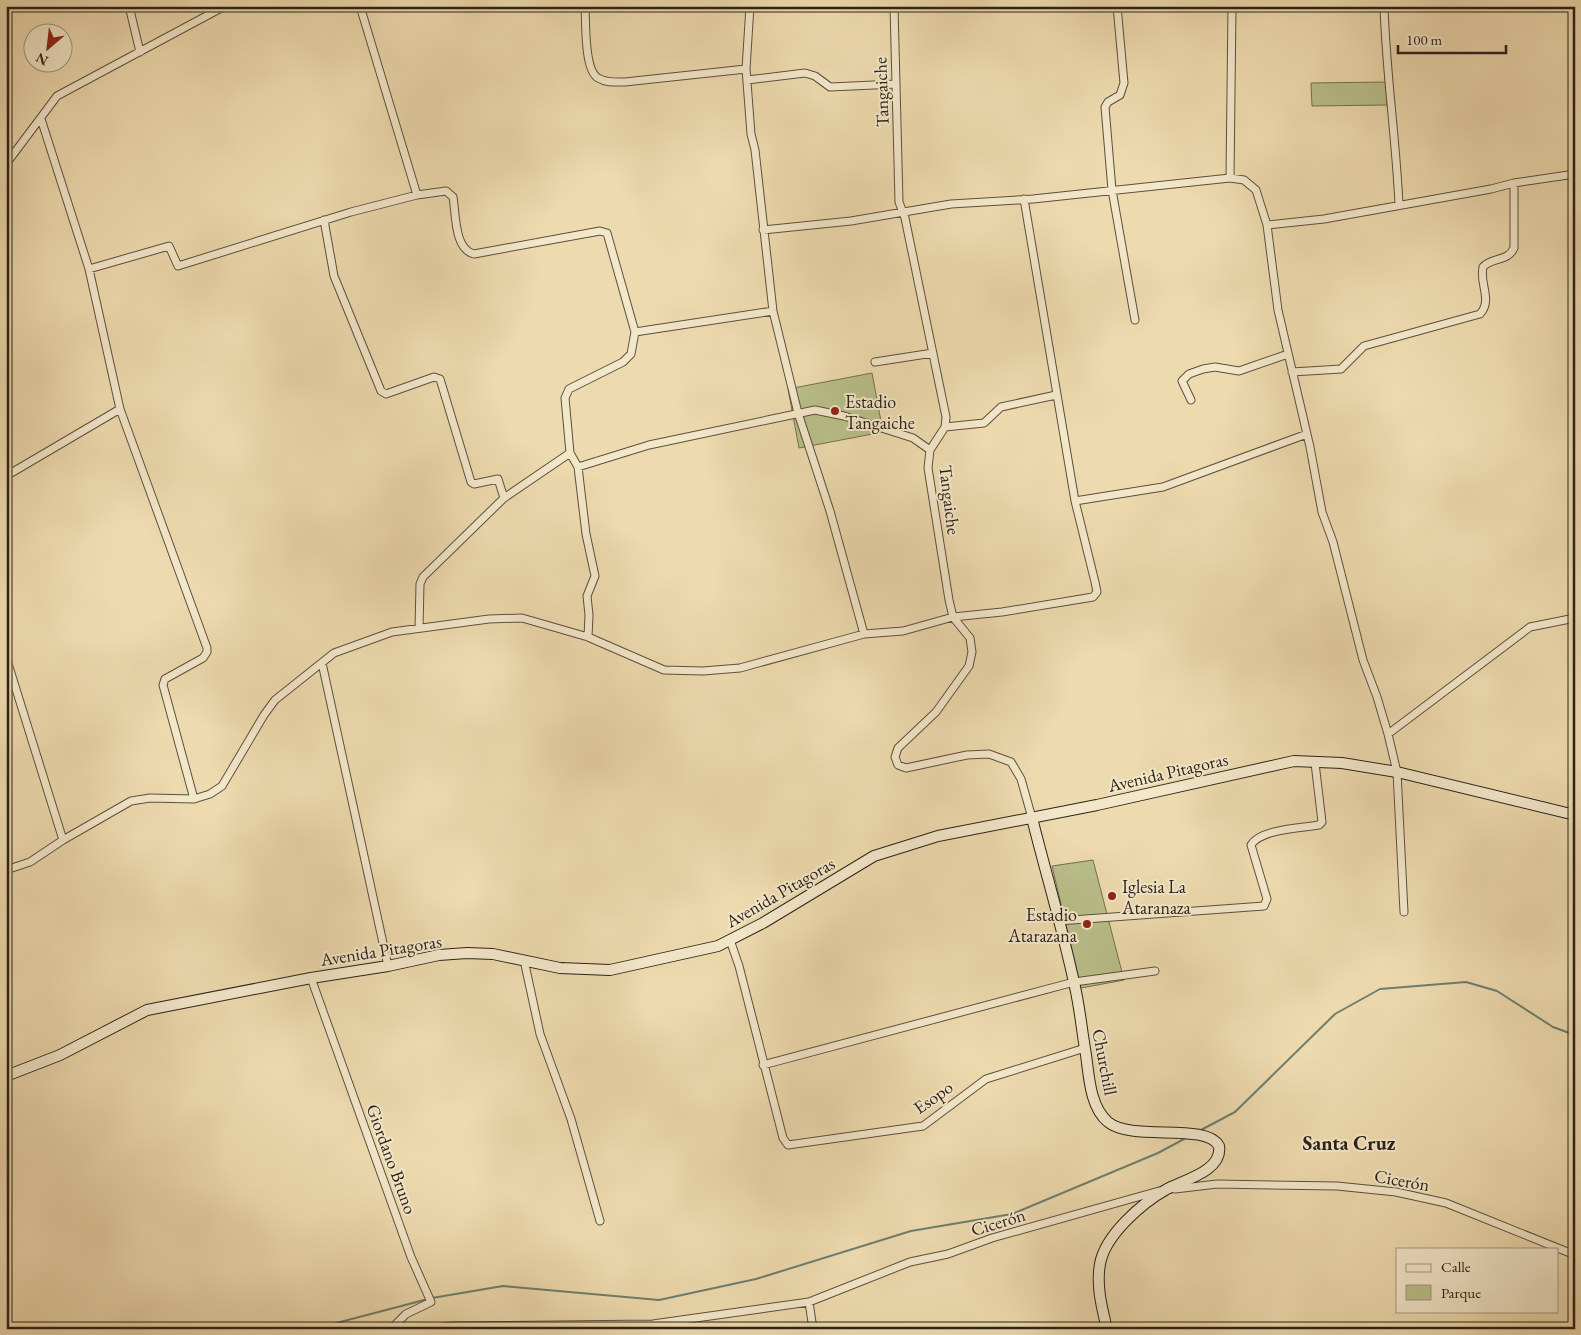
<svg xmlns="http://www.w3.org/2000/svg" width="1581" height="1335" viewBox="0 0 1581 1335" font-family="'EB Garamond',serif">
<rect width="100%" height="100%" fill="#eddaae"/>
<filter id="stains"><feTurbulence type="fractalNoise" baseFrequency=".004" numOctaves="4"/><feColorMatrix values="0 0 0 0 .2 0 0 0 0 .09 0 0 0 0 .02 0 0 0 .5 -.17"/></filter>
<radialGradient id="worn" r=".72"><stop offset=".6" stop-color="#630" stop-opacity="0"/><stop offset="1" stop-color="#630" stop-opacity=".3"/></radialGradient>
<path fill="#b9bf8a" stroke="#727051" d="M1387,82v23l-75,1 -1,-23z
M872,373l11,59 -84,16 -11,-59z
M1093,860l31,120 -43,8 -29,-122z"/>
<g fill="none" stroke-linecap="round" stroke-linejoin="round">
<path stroke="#6d7e71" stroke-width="2" d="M1199,1131l36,-19 100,-98 45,-25 86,-7 31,9 56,36 22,8
M432,1298l71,-12 156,14 97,-21 155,-48 101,-17 146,-61 28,-15
M300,1329l25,-3 103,-27"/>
<g stroke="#5c503e" stroke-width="9">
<path id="minor" d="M129,6l11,46
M360,6l57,189
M585,6c1,16 -1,64 13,72 8,5 18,4 27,4l121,-13 5,65 4,16 18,161 25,102 32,98 34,123
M894,6l5,196 6,16 41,199 -1,10 -15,23 -2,18 21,132 4,17 17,21 2,14 -3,14 -33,46 -38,36 -3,9 3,8 8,3 61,-13 22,-1 22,8 10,17 11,39
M1117,6l7,77 -4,12 -12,7 -3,5 7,83 23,130
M1384,6c2,67 12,132 15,199
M746,69l4,-63
M747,80l58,-7 10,3 15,11 66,-3
M41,119l48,150 31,140 87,239v4l-4,6 -38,21 -2,6 31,114 16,-5 12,-8 42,-71 11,-15 59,-47 58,-21 97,-13 33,-1 66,19 76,33 39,1 37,-3 124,-34 39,-3 50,-14 49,-5 91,-15 4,-5 -2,-10 -20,-81 -51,-302
M6,164l51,-68 168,-90
M1230,178l2,-172
M324,220l10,56 47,115 5,3 48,-17 6,2 31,103 3,2 24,-5 6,19
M1267,225l57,-6 167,-30 23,-6 61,-9
M763,230l88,-9 100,-17 82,-5 197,-21 14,2 12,10 11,35 11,85 32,137 12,65 11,30 30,118 14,37 11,37 9,38 7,140
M89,269l80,-23 9,20 173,-54 66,-17 29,-4 7,6c3,17 1,52 21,57l126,-23 7,2 28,99 -4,22 -8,8 -54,27 -4,9 5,55 -66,45 -81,79 -3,7 -1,44
M635,332l138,-21
M875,362l58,-9
M1292,372l49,-3 23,-23 116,-32c13,-14 -1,-30 3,-47 8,-10 25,-5 31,-19v-65
M1191,400l-9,-19 7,-7 14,-5 12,-2 24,4 49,-17
M945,427l39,-4 17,-16 55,-12
M570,453l8,14 71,-22 166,-35 29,6 69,22 17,12
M578,467l8,67 9,42 -8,20 2,19 -1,22
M6,476l114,-67
M1075,501l88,-14 144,-53
M6,657l57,183
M322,663l66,303
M1388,734l142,-107 45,-9
M6,870l24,-8 33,-22 68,-39 19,-3 44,1
M1058,921l206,-15 3,-7 -16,-54c10,-16 50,-17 68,-20l3,-3 -7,-59
M730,940l9,26 44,172 5,7 135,-19 63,-47 99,-31
M524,960l16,74 31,85 29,102
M311,978l100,279 20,45 -25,12 -15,15
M763,1065l311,-83 81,-11
M1175,1189l42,-5 120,2 59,6 50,11 129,52
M809,1302l4,27
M656,1324l14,5
M424,1329l29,-3 200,-2 156,-22 101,-40 38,-8 44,-16 167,-47"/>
</g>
<g stroke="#2b2218" stroke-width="12">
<path id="secondary" d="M1032,818c14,56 31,112 43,169 5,22 7,45 11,68 3,21 4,52 22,67 24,20 98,0 111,24 4,25 -35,34 -52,43 -25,14 -62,46 -67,75 -4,22 2,44 7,65
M6,1076l54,-21 87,-45 164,-32 77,-12 51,-11 28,-2 26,1 67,14 50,2 108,-24 45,-23 111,-67 64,-20 159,-31 197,-44 48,2 55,9 178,43"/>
</g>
<use href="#minor" stroke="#f3e7ca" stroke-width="7"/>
<use href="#secondary" stroke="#f3e7ca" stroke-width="10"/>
</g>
<g fill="#8f2418" stroke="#f3e7ca" stroke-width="2">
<circle cx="835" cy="411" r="5"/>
<circle cx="1112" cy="896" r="5"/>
<circle cx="1087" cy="924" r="5"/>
</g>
<g text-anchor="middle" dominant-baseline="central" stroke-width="4" stroke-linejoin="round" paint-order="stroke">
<g font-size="18" fill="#2b2218" stroke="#f3e7ca">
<text transform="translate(881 92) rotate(-92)">Tangaiche</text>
<text transform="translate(950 500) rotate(83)">Tangaiche</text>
<text transform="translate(1168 772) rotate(-13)">Avenida Pitagoras</text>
<text transform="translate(780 892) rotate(-30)">Avenida Pitagoras</text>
<text transform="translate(381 950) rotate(-9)">Avenida Pitagoras</text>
<text transform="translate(1105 1062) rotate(79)">Churchill</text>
<text transform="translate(933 1097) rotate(-35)">Esopo</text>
<text transform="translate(392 1159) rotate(70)">Giordano Bruno</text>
<text transform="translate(1402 1180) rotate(10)">Cicerón</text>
<text transform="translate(998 1222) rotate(-17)">Cicerón</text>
</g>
<g font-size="18" fill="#2b2218" stroke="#f3e7ca" text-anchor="start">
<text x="845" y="401">Estadio<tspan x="845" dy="21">Tangaiche</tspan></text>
<text x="1122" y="886">Iglesia La<tspan x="1122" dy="21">Ataranaza</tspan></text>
<text x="1077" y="914" text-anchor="end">Estadio<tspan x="1077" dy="21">Atarazana</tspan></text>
</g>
<g font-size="20" font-weight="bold" fill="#2b2218" stroke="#f3e7ca">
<text x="1349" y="1143">Santa Cruz</text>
</g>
</g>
<rect width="1581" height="1335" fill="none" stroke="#eddaae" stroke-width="25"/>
<rect x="8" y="8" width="1566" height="1320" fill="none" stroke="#2b2218" stroke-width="2.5"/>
<rect x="12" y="12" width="1556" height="1310" fill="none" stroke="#2b2218"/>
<rect x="1396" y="1248" width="162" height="65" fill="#f3e7ca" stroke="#a39883"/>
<rect x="1406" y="1264" width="25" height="8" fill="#f3e7ca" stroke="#a39883"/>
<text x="1441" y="1272" font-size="15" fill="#2b2218">Calle</text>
<rect x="1406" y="1285" width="25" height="15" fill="#b9bf8a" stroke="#a39883"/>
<text x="1441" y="1298" font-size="15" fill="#2b2218">Parque</text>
<g transform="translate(48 48) rotate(208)"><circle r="24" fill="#f3e7ca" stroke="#a39883"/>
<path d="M0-4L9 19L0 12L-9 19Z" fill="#8f2418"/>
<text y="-8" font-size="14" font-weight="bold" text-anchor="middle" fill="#2b2218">N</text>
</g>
<path d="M1398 45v8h108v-8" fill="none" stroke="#2b2218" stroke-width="2.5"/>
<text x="1406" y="45" font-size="15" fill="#2b2218" stroke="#f3e7ca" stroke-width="4" paint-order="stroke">100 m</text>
<rect width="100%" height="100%" filter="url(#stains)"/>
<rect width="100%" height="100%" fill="url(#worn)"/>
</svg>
